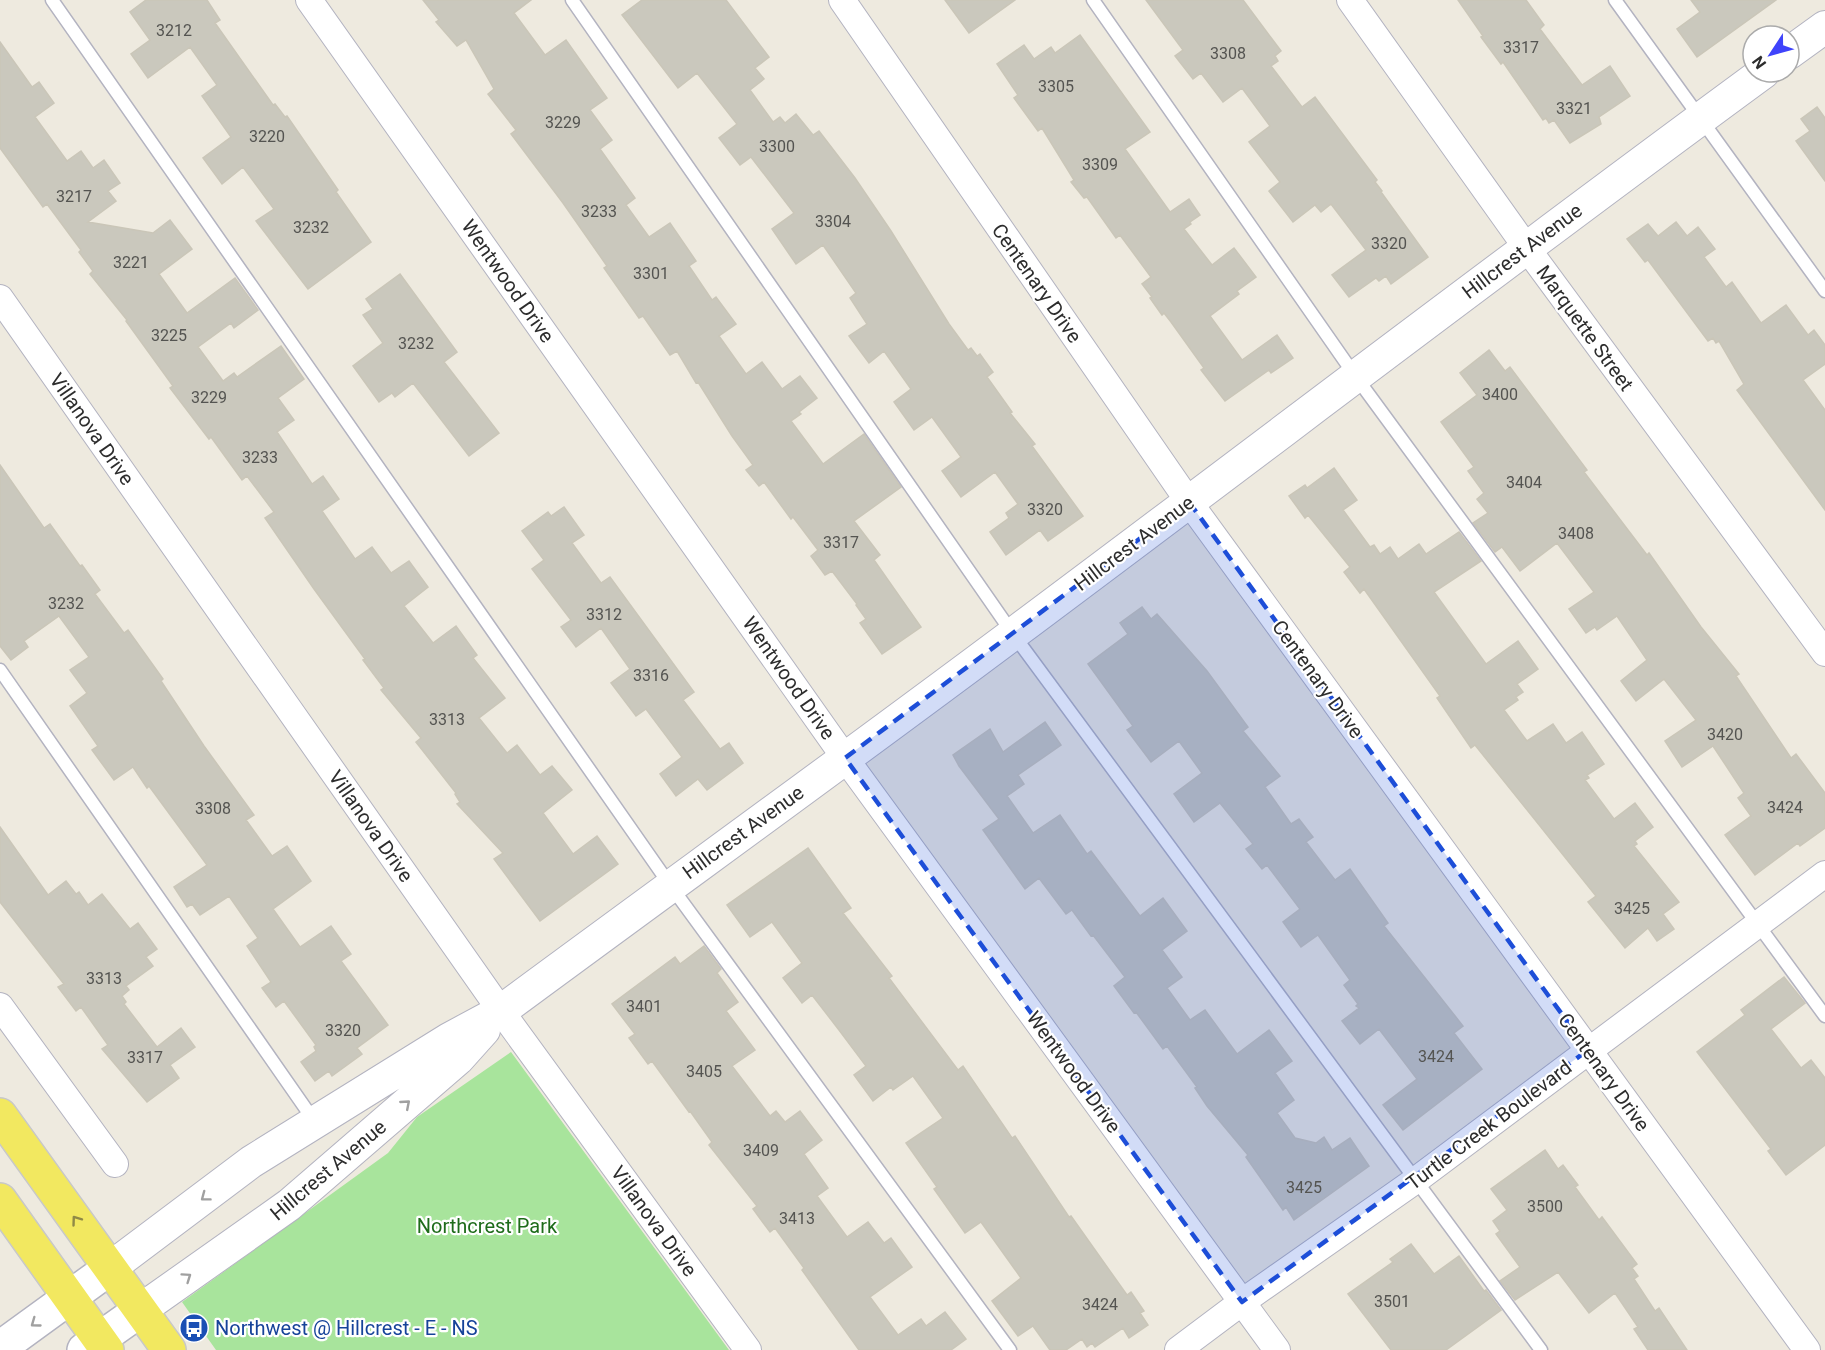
<svg xmlns="http://www.w3.org/2000/svg" width="1825" height="1350" viewBox="0 0 1825 1350" font-family="Roboto,sans-serif">
<rect width="100%" height="100%" fill="#eeeadf"/>
<path fill="#a8e49c" d="M511,1052l218,298h-513l-34,-48 206,-149 29,-36z"/>
<path fill="#cac8bd" stroke="#cac6b8" stroke-width="1.5" d="M146,0h61l13,20 -5,3 58,82 2,-1 10,13 2,-1 51,74 -2,2 35,50 -63,47 -52,-68 18,-12 -31,-42 -21,17 -19,-26 28,-21 -29,-41 15,-11 -27,-38 -42,31 -17,-24 19,-14 -20,-28z
M423,0h108l-17,13 31,42 21,-15 41,58 -17,12 22,30 -12,9 35,49 -9,7 23,32 21,-14 26,38 -7,5 23,34 4,-3 20,27 -17,12 27,38 16,-12 20,27 18,-13 17,22 -18,14 2,2 -10,7 32,43 41,-30 37,53 -47,34 26,34 -6,5 47,67 -39,27 -22,-31 6,-4 -10,-14 1,-1 -25,-33 -7,4 -14,-19 7,-6 -25,-33 -2,2 -27,-37 -5,4 -13,-16 7,-5 -21,-29 -34,-54 -2,1 -19,-32 -7,4 -27,-39 -4,2 -35,-50 3,-2 -44,-63 -52,-69 5,-4 -28,-36 6,-5 -28,-49 -9,6 -21,-24 3,-2z
M642,0h84l43,57 -14,11 9,11 -14,11 23,32 7,-5 5,6 11,-9 17,21 6,-4 36,47 36,53 58,93 19,26 3,-2 6,8 3,-2 13,18 -6,5 25,35 -2,1 25,31 -3,2 51,70 -35,25 -8,-11 -34,25 -16,-23 19,-14 -3,-5 12,-9 -23,-32 -34,25 -19,-26 19,-14 -29,-40 -18,13 -20,-28 17,-13 -27,-38 -15,12 -20,-27 18,-12 -17,-26 6,-5 -33,-48 -27,19 -24,-35 22,-16 -43,-56 -11,8 -21,-27 18,-14 -40,-51 -19,15 -56,-73z
M945,0h70l-46,33z
M1146,0h97l38,51 -6,5 3,5 -7,5 31,41 13,-10 62,83 -2,2 7,9 -1,1 47,65 -37,27 -5,-8 -7,5 -3,-3 -27,19 -17,-22 34,-25 -35,-46 -10,8 -6,-7 -22,17 -24,-31 11,-9 -31,-40 21,-16 -28,-38 -19,14 -22,-29 -8,6 -18,-23 8,-6z
M1458,0h68l18,25 -4,4 42,56 28,-19 20,30 -31,21 2,7 -31,19 -16,-23 -5,3 -3,-5 -3,2 -40,-58 -2,2 -20,-27 2,-1z
M1691,0h85l-79,57 -20,-28 23,-17z
M1080,35l70,97 -25,17 45,63 19,-13 11,16 -10,7 1,2 -7,5 28,36 22,-17 22,29 -19,14 2,3 -29,22 32,44 35,-25 16,23 -22,15 -2,-3 -44,31 -24,-31 3,-2 -33,-46 -7,-9 -2,2 -12,-17 2,-1 -10,-13 9,-7 -31,-42 -4,3 -29,-41 -3,1 -13,-16 3,-2 -32,-52 -4,3 -24,-33 4,-3 -21,-31 27,-19 10,14 17,-12 4,6z
M0,42l32,45 7,-5 15,21 -19,14 32,44 14,-10 12,17 11,-8 16,23 -12,8 8,10 -28,21 65,11 17,-13 22,29 -33,25 28,39 48,-35 23,32 -24,18 -3,-5 -33,24 25,34 11,-8 3,4 44,-31 23,33 -26,19 16,22 -17,12 35,52 11,-8 16,23 -17,12 33,48 17,-12 19,26 18,-12 19,26 -24,19 29,37 23,-17 21,29 -4,3 32,40 -26,20 28,35 10,-8 23,30 12,-9 20,24 -29,23 30,41 24,-18 21,28 -78,57 -46,-62 9,-6 -46,-49 3,-2 -5,-8 1,-1 -40,-51 5,-4 -40,-48 3,-2 -21,-28 2,-1 -51,-70 -49,-71 9,-6 -27,-36 -5,4 -31,-43 -2,2 -39,-51 3,-2 -47,-65 1,-1 -37,-46 3,-3 -14,-19 2,-2 -34,-46 -4,3 -43,-59z
M1817,107l8,11v63l-29,-40 14,-10 -9,-12z
M1676,222l11,14 11,-9 17,22 -11,8 22,30 6,-5 29,41 25,-18 22,30 6,-5 11,15v19l-22,16 22,30v100l-88,-120 7,-6 -25,-43 -3,2 -3,-5 -5,3 -60,-81 -3,2 -18,-23 21,-15 10,12z
M400,274l57,78 -13,10 55,71 -30,23 -56,-73 -18,14 -3,-4 -13,9 -26,-36 30,-23 -20,-28 10,-6 -7,-10z
M1489,350l16,21 5,-4 77,103 -3,2 63,83 2,-2 52,74 38,47 -3,2 55,82 5,-4 29,39v35l-25,18 -2,-3 -43,32 -30,-40 26,-19 -13,-18 6,-5 -31,-47 -31,21 -17,-26 31,-21 -32,-41 -28,22 -15,-20 26,-21 -30,-44 -20,14 -2,-3 -9,6 -17,-24 25,-17 -37,-49 -37,28 -18,-24 -7,5 -22,-29 15,-10 -11,-14 7,-6 -16,-22 6,-4 -33,-45 36,-27 -17,-22z
M0,465l44,63 6,-4 30,42 2,-1 18,25 -5,4 29,39 4,-3 35,49 -2,2 43,65 50,69 -8,5 26,36 15,-10 24,35 -38,28 27,38 31,-21 20,28 -10,7 47,64 -31,23 5,6 -30,22 -3,-5 -14,10 -14,-19 15,-11 -2,-4 2,-2 -32,-44 -8,6 -14,-19 9,-6 -24,-36 11,-8 -29,-42 -29,19 -8,-11 -5,3 -13,-20 33,-22 -58,-79 -2,2 -14,-21 -19,13 -22,-30 6,-4 -28,-40 17,-13 -17,-23 19,-13 -30,-41 -35,25 4,6 -17,13 -11,-14z
M1334,468l23,32 -14,10 27,37 4,-2 6,9 10,-7 8,12 21,-15 7,10 33,-22 22,29 -47,31 52,72 32,-23 20,28 -21,15 6,8 -7,5 2,3 -14,10 23,31 26,-17 13,19 16,-11 22,32 -17,11 2,3 -4,2 29,39 21,-16 18,24 -18,14 2,3 -3,2 45,56 -16,12 11,15 -17,12 -9,-13 -23,20 -37,-46 8,-6 -121,-151 -4,3 -34,-50 3,-2 -76,-107 -4,4 -16,-21 6,-5 -42,-52 -3,3 -16,-22 16,-11 2,3z
M564,507l20,28 -12,8 29,40 9,-6 84,115 -11,8 37,49 9,-6 14,20 -36,27 -9,-11 -22,17 -16,-22 22,-17 -36,-48 -10,7 -25,-33 19,-14 -29,-41 -25,19 -15,-20 10,-7 -39,-51 12,-9 -22,-29 26,-19 3,4z
M1142,607l9,12 6,-5 50,57 41,56 -5,4 37,45 -15,11 26,37 8,-5 14,18 -7,5 29,38 15,-11 38,54 -4,3 79,100 -9,7 28,36 -79,61 -20,-25 34,-26 -38,-50 -19,15 -18,-23 17,-13 -3,-2 2,-2 -14,-19 6,-5 -32,-45 -17,12 -18,-25 17,-13 -33,-44 -5,4 -16,-20 7,-5 -33,-41 -26,19 -20,-28 28,-21 -23,-32 -28,21 -24,-32 6,-4 -45,-62 40,-30 -8,-11z
M1045,722l16,23 -43,30 6,9 -17,12 26,37 27,-18 27,39 4,-3 49,65 23,-18 24,33 -25,19 20,27 -15,11 23,32 15,-10 32,44 32,-24 23,31 -17,12 19,27 -17,13 18,25 21,5 8,-6 8,13 18,-12 19,28 -75,54 -8,-13 -3,3 -37,-53 2,-2 -41,-49 -12,-18 2,-1 -30,-41 -4,3 -27,-37 -2,1 -20,-27 11,-9 -32,-42 -2,1 -19,-26 -6,4 -27,-36 -14,11 -42,-59 16,-11 -40,-53 -6,-11 37,-26 13,23z
M0,827l48,68 18,-14 10,13 3,-2 9,13 14,-11 28,35 8,-6 19,26 -11,8 7,9 -27,20 3,4 -7,6 4,6 -2,2 33,43 24,-19 14,19 -25,18 9,13 -32,24 -45,-53 6,-4 -27,-38 -5,4 -18,-24 6,-3 -64,-82z
M808,848l43,60 -8,5 49,63 -3,2 69,92 5,-4 49,72 3,-2 54,81 2,-1 56,79 4,-3 13,19 -4,2 8,12 -19,13 -6,-10 -28,19 -3,-4 -5,4 -5,-8 -16,11h-16l-17,-24 -15,10 -26,-35 29,-23 -40,-56 -16,11 -31,-44 3,-2 -31,-44 37,-25 -30,-42 -20,14 -2,-3 -18,14 -19,-26 12,-9 -27,-36 -27,-35 -10,8 -19,-25 19,-15 -30,-41 -22,15 -23,-32z
M704,946l17,23 -4,4 21,29 -12,9 29,39 -23,16 38,50 6,-5 9,11 15,-11 22,29 -18,14 24,34 -11,8 30,41 21,-15 16,21 7,-5 21,29 -42,30 28,38 23,-16 5,7 19,-14 21,27 -15,11h-92l-57,-80 2,-2 -29,-40 -5,4 -17,-23 4,-3 -48,-61 3,-3 -22,-31 -1,1 -37,-51 -4,3 -19,-26 6,-4 -23,-30 63,-47 5,7z
M1784,977l21,26 -34,26 30,39 10,-8 14,18v67l-39,30 -18,-24 3,-2 -74,-97 48,-37 -4,-5z
M1545,1150l13,19 5,-4 15,20 -3,2 24,33 3,-3 35,47 -5,4 6,8 -4,3 21,32 4,-3 28,42h-39l-14,-21 4,-2 -23,-34 -26,20 -31,-41 -43,28 -15,-19 20,-14 -24,-33 4,-3 -7,-10 14,-11 -16,-21z
M1411,1244l23,30 25,-18 25,35 2,-1 15,20 -55,40h-55l-43,-56 45,-32 -3,-3z"/>
<g fill="none" stroke-linecap="round" stroke-linejoin="round">
<g stroke="#b3b3c0" stroke-width="15">
<path id="service" d="M52,0l618,885 340,465
M572,0l441,634 528,716
M1093,0l263,377 469,639
M1615,0l210,291
M0,670l315,452"/>
</g>
<g stroke="#b3b3c0" stroke-width="28">
<path id="minor" d="M309,0l536,758 432,592
M842,0l347,502 618,848
M1350,0l176,247 299,406
M0,298l501,713 247,339
M0,1006l115,158
M1178,1350l64,-48 174,-122 409,-306"/>
</g>
<g stroke="#b3b3c0" stroke-width="34">
<path id="tertiary" d="M1789,53l36,-26
M110,1268l141,-106 198,-123 52,-28c172,-127 345,-252 516,-380 249,-186 496,-375 747,-559
M139,1311l150,-106 169,-146 26,-29"/>
</g>
<g stroke="#b3b3c0" stroke-width="36">
<path id="secondary" d="M0,1348l110,-80
M84,1350l55,-39"/>
</g>
<g stroke="#c8c8c8" stroke-width="36">
<path id="primary" d="M0,1115l169,235
M0,1200l107,150"/>
</g>
<use href="#service" stroke="#fff" stroke-width="12"/>
<use href="#minor" stroke="#fff" stroke-width="26"/>
<use href="#tertiary" stroke="#fff" stroke-width="32"/>
<use href="#secondary" stroke="#fff" stroke-width="33"/>
<use href="#primary" stroke="#f2e860" stroke-width="33"/>
</g>
<defs><path id="oneway-chevron" d="M-2-3.5L2.5 0L-2 3.5" fill="none" stroke-width="1.6" stroke-linecap="round" stroke-linejoin="round" transform="scale(1.5)"/></defs>
<g stroke="#a0a0a0">
<use href="#oneway-chevron" transform="translate(406 1104) rotate(-41)"/>
<use href="#oneway-chevron" transform="translate(205 1197) rotate(143)"/>
<use href="#oneway-chevron" transform="translate(187 1277) rotate(-35)"/>
<use href="#oneway-chevron" transform="translate(35 1323) rotate(144)"/>
</g>
<use stroke="#908a46" href="#oneway-chevron" transform="translate(76 1220) rotate(-126)"/>
<path fill="#1d4ed8" fill-opacity="0.2" stroke="#1d4ed8" stroke-width="4.5" stroke-dasharray="12 8" stroke-linejoin="round" d="M1189,502l399,548 -346,252 -397,-544z"/>
<defs>
<g id="bus-disc" transform="scale(1.5)"><circle r="9.5" fill="#1a4fb4" stroke="#fff"/><path d="M-5-6H5V4H4V6H2V4H-2V6H-4V4H-5ZM-3.5-4V0h7V-4ZM-3.5 1.2v1.5H-2V1.2ZM2 1.2v1.5H3.5V1.2Z" fill="#fff"/></g>
</defs>
<g fill-rule="evenodd">
<use href="#bus-disc" x="194" y="1328"/>
</g>
<g text-anchor="middle" dominant-baseline="central" stroke-width="4.5" stroke-linejoin="round" paint-order="stroke">
<g font-size="16" fill="#545451">
<text x="174" y="30">3212</text>
<text x="1521" y="47">3317</text>
<text x="1228" y="53">3308</text>
<text x="1056" y="86">3305</text>
<text x="1574" y="108">3321</text>
<text x="563" y="122">3229</text>
<text x="267" y="136">3220</text>
<text x="777" y="146">3300</text>
<text x="1100" y="164">3309</text>
<text x="74" y="196">3217</text>
<text x="599" y="211">3233</text>
<text x="833" y="221">3304</text>
<text x="311" y="227">3232</text>
<text x="1389" y="243">3320</text>
<text x="131" y="262">3221</text>
<text x="651" y="273">3301</text>
<text x="169" y="335">3225</text>
<text x="416" y="343">3232</text>
<text x="1500" y="394">3400</text>
<text x="209" y="397">3229</text>
<text x="260" y="457">3233</text>
<text x="1524" y="482">3404</text>
<text x="1045" y="509">3320</text>
<text x="1576" y="533">3408</text>
<text x="841" y="542">3317</text>
<text x="66" y="603">3232</text>
<text x="604" y="614">3312</text>
<text x="651" y="675">3316</text>
<text x="447" y="719">3313</text>
<text x="1725" y="734">3420</text>
<text x="1785" y="807">3424</text>
<text x="213" y="808">3308</text>
<text x="1632" y="908">3425</text>
<text x="104" y="978">3313</text>
<text x="644" y="1006">3401</text>
<text x="343" y="1030">3320</text>
<text x="1436" y="1056">3424</text>
<text x="145" y="1057">3317</text>
<text x="704" y="1071">3405</text>
<text x="761" y="1150">3409</text>
<text x="1304" y="1187">3425</text>
<text x="1545" y="1206">3500</text>
<text x="797" y="1218">3413</text>
<text x="1392" y="1301">3501</text>
<text x="1100" y="1304">3424</text>
</g>
<g font-size="20" fill="#2d2d2d" stroke="#fff">
<text transform="translate(1522 251) rotate(-37)">Hillcrest Avenue</text>
<text transform="translate(508 281) rotate(55)">Wentwood Drive</text>
<text transform="translate(1037 283) rotate(55)">Centenary Drive</text>
<text transform="translate(1585 328) rotate(54)">Marquette Street</text>
<text transform="translate(92 429) rotate(55)">Villanova Drive</text>
<text transform="translate(1134 543) rotate(-37)">Hillcrest Avenue</text>
<text transform="translate(789 678) rotate(55)">Wentwood Drive</text>
<text transform="translate(1318 679) rotate(54)">Centenary Drive</text>
<text transform="translate(371 826) rotate(55)">Villanova Drive</text>
<text transform="translate(743 832) rotate(-36)">Hillcrest Avenue</text>
<text transform="translate(1074 1072) rotate(54)">Wentwood Drive</text>
<text transform="translate(1604 1072) rotate(54)">Centenary Drive</text>
<text transform="translate(1489 1125) rotate(-37)">Turtle Creek Boulevard</text>
<text transform="translate(328 1170) rotate(-40)">Hillcrest Avenue</text>
<text transform="translate(654 1221) rotate(54)">Villanova Drive</text>
</g>
<g font-size="20" fill="#1e6c1a" stroke="#fff">
<text x="487" y="1226">Northcrest Park</text>
</g>
<g font-size="20" fill="#164399" stroke="#fff" text-anchor="start">
<text x="215" y="1328">Northwest @ Hillcrest - E - NS</text>
</g>
</g>
<g transform="translate(1771 54) rotate(234)"><circle r="28" fill="#ffffff" stroke="#ababab" stroke-width="1.5"/>
<path d="M0-4.5L10 22L0 15L-10 22Z" fill="#3f43fb"/>
<text y="-9" font-size="16" font-weight="bold" text-anchor="middle" fill="#2d2d2d">N</text>
</g>
</svg>
